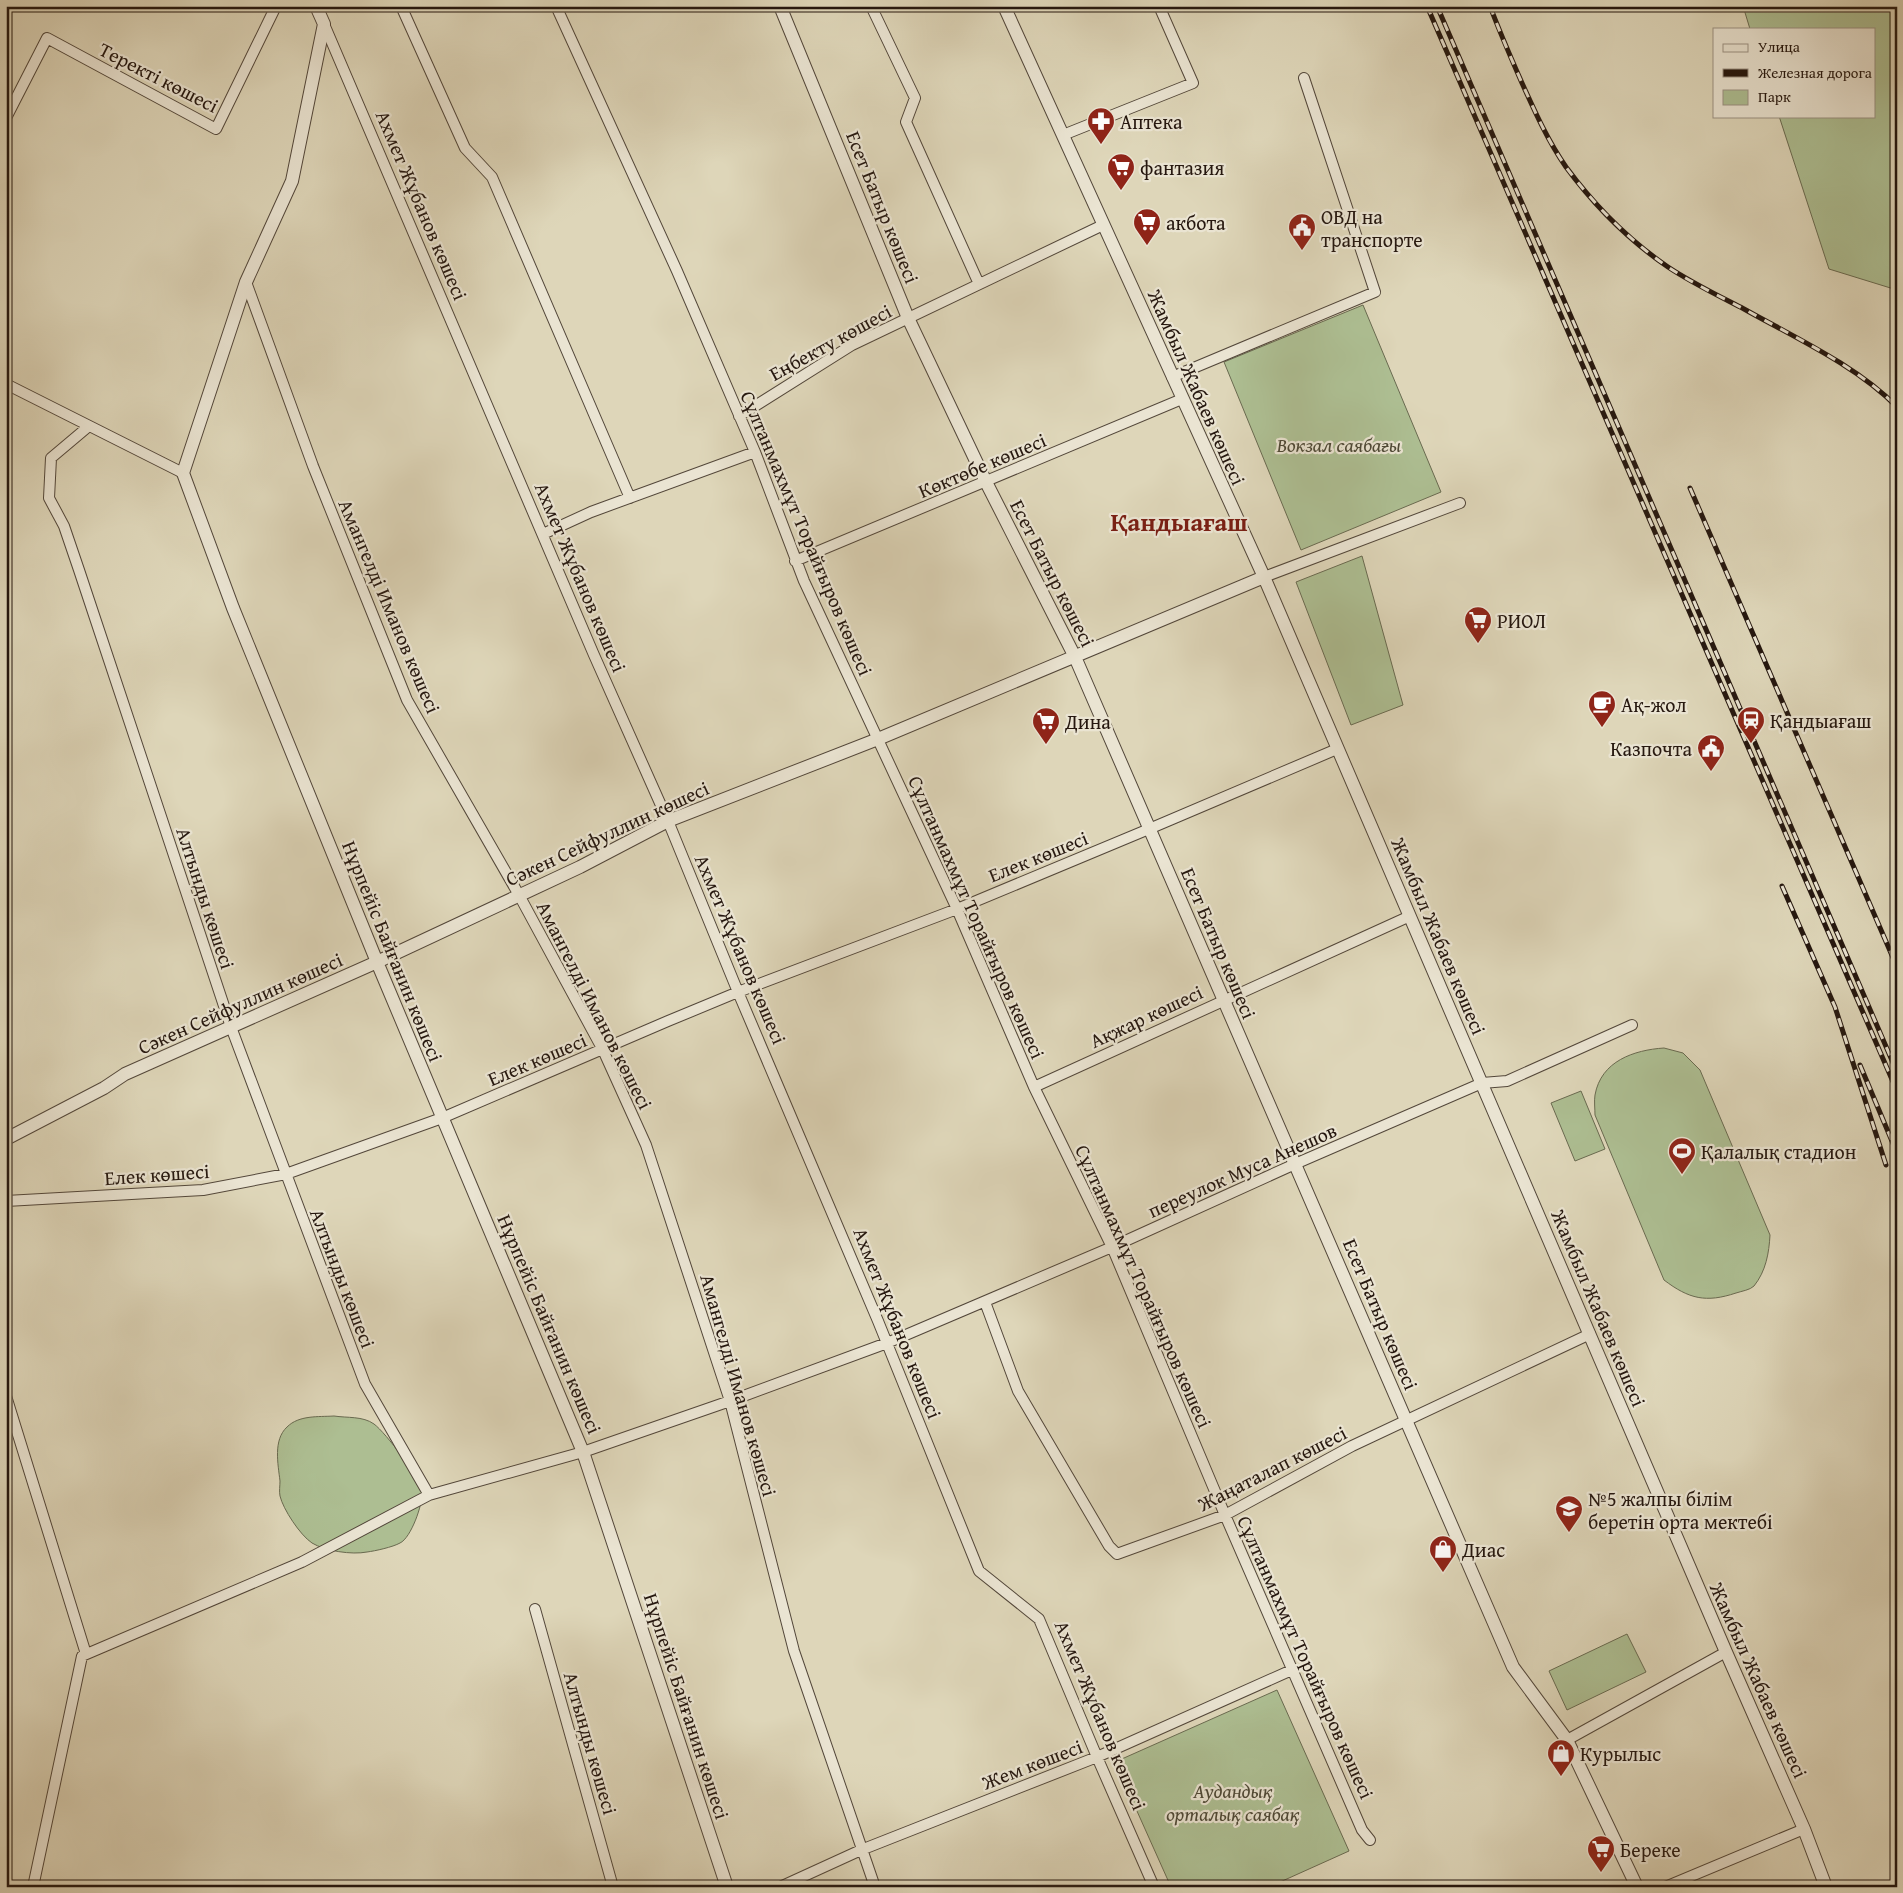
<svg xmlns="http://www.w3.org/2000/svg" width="1903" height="1893" viewBox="0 0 1903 1893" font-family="'Gentium Book Plus',serif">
<rect width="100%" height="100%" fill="#ded6b9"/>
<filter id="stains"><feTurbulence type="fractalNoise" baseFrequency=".004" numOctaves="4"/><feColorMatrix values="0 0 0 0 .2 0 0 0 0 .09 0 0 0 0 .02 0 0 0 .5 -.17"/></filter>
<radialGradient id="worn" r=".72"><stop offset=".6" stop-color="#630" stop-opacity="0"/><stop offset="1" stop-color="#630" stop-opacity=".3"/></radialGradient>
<path fill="#adbe92" stroke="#696a50" d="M1743,6h154v284l-68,-21 -50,-153h95v-87h-124z
M1363,305l78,187 -140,58 -77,-188z
M1362,556l41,149 -52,20 -55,-143z
M1664,1048l19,5 17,17 70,165c-1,18 -4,36 -16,51 -4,4 -12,5 -18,7 -30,10 -47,6 -72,-13l-69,-165c0,-6 -1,-14 0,-20 6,-34 39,-45 69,-47z
M1581,1091l24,58 -30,12 -24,-58z
M334,1416c13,2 29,0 40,8 12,9 46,54 48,68 1,12 -11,46 -22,51 -7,4 -25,8 -33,9 -15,3 -42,-1 -55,-9 -12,-8 -29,-34 -32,-47 -1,-5 0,-10 0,-15 -2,-17 -7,-41 7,-54 12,-12 31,-10 47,-11z
M1627,1634l19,38 -79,38 -18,-39z
M1277,1690l72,161 -80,36h-98l-56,-125z"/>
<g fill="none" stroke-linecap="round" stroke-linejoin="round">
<g stroke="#53473a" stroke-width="12">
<path id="minor" d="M401,6l64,142 27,29 138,321
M556,6l121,265 78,181 49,129 153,328 77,178 78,160 113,268 137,315 8,10
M871,6l44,92 -9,24 73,162
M324,24l270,631 74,166 70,171 140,329 101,250 60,48 58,138 57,130
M6,118l41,-80 169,91 60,-123
M1063,135l130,-52 -34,-77
M246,282l67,184 94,234 112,195 84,155 43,95 84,256 64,250 81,236
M1172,377l203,-85 -71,-214
M6,384l177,89
M739,416l113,-71 251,-120
M89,426l-38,32 -2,40 15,28 15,44 152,457 134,357 64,111
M543,534l48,-22 164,-60
M795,561l387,-162
M1264,577l196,-74
M1034,1087l376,-171
M6,1201l197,-11 83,-16 156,-56 226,-97 70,-29 219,-83 192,-80 188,-80
M985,1302l33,89 91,155 8,8 108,-39 127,-69 238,-112
M6,1396l80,258
M535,1609l78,278
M1567,1740l159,-88
M33,1887l49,-231 220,-94 127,-67 154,-43 147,-51 157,-58 225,-96 183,-83 187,-81 25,-2 125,-56
M780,1887l81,-37 236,-93 197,-88
M1665,1887l139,-58"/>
</g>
<g stroke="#53473a" stroke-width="14">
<path id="tertiary" d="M316,6l8,18 -32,157 -46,101 -63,191 50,135 144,354 206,490 144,435
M780,6l128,312 78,164 89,175 438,1010 54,73 70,147
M1004,6l260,571 462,1075 78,177 22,58
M6,1139l98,-51 21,-14 252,-112 203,-95 88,-46 210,-82 386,-162"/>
</g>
<use href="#minor" stroke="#eae4d2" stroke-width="10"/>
<use href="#tertiary" stroke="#eae4d2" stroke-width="12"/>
<g stroke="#25170f" stroke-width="5">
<path id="rail" d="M1427,6l470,1085
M1437,6l460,1066
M1490,6c10,27 21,52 32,77 13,29 26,58 44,84 28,38 64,74 102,100 24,16 51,29 76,42 50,28 113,57 153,98
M1690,488l207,479
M1782,886l53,121 51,158
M1860,1065l37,88"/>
</g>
<use href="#rail" stroke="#eae4d2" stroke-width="3" stroke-dasharray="9" stroke-linecap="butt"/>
</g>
<defs>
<g id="pharmacy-pin" transform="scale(1.4375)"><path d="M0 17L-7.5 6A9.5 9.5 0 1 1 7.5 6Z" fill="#8f2418" stroke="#eae4d2"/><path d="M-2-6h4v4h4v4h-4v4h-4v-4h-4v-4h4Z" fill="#fff"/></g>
<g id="supermarket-pin" transform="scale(1.4375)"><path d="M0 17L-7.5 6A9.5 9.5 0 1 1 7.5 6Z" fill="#8f2418" stroke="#eae4d2"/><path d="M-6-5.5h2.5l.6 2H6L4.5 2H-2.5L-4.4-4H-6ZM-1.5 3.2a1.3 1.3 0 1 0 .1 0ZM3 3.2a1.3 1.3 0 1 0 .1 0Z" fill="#fff"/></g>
<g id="civic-pin" transform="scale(1.4375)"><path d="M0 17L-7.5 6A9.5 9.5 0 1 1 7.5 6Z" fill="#8f2418" stroke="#eae4d2"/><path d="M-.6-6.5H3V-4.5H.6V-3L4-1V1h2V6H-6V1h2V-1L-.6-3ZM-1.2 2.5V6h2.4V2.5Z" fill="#fff"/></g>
<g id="cafe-pin" transform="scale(1.4375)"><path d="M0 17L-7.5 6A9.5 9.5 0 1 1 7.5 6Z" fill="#8f2418" stroke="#eae4d2"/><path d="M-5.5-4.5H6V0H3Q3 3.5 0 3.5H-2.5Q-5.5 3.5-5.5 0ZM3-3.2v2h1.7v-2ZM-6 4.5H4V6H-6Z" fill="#fff"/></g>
<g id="station-pin" transform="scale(1.4375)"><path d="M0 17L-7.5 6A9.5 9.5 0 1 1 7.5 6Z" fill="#8f2418" stroke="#eae4d2"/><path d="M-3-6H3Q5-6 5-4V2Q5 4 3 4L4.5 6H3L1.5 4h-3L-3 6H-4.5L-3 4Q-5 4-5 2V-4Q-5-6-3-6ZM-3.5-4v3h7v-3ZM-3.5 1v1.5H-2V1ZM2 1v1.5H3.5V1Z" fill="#fff"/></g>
<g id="stadium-pin" transform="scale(1.4375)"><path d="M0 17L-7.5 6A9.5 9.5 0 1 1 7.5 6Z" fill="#8f2418" stroke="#eae4d2"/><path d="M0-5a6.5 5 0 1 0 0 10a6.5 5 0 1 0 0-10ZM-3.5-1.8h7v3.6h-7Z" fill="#fff"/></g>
<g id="school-pin" transform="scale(1.4375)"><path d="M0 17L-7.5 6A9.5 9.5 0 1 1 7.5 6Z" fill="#8f2418" stroke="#eae4d2"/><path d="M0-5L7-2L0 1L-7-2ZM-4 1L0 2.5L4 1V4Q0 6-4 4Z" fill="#fff"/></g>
<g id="shop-pin" transform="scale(1.4375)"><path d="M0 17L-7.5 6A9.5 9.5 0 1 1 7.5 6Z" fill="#8f2418" stroke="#eae4d2"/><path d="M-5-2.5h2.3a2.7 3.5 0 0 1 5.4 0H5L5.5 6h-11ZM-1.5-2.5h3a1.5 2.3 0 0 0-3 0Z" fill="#fff"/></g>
</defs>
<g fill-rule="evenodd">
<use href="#pharmacy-pin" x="1101" y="121"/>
<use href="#supermarket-pin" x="1121" y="167"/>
<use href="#supermarket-pin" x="1147" y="222"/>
<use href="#civic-pin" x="1302" y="227"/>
<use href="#supermarket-pin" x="1478" y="620"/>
<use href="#cafe-pin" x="1602" y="704"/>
<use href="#station-pin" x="1751" y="720"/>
<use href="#supermarket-pin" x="1046" y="721"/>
<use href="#civic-pin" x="1711" y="748"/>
<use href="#stadium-pin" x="1682" y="1151"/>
<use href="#school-pin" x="1569" y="1509"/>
<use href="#shop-pin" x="1443" y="1549"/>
<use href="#shop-pin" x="1561" y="1753"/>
<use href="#supermarket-pin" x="1601" y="1849"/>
</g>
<g text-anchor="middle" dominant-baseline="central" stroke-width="4.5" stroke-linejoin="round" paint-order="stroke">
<g font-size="20" fill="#25170f" stroke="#eae4d2">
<text transform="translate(159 77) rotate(27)">Теректі көшесі</text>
<text transform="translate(422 205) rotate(67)">Ахмет Жұбанов көшесі</text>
<text transform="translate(883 207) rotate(68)">Есет Батыр көшесі</text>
<text transform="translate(830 342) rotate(-29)">Еңбекту көшесі</text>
<text transform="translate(1197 387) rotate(66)">Жамбыл Жабаев көшесі</text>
<text transform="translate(982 465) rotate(-23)">Көктөбе көшесі</text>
<text transform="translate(807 533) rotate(67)">Сұлтанмахмұт Торайғыров көшесі</text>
<text transform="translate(1053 573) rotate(63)">Есет Батыр көшесі</text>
<text transform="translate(581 577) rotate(67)">Ахмет Жұбанов көшесі</text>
<text transform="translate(390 606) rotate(67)">Амангелді Иманов көшесі</text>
<text transform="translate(607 833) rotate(-25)">Сәкен Сейфуллин көшесі</text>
<text transform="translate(1038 856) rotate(-22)">Елек көшесі</text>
<text transform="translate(206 898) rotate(72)">Алтынды көшесі</text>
<text transform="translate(977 917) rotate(66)">Сұлтанмахмұт Торайғыров көшесі</text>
<text transform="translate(1439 936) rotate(67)">Жамбыл Жабаев көшесі</text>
<text transform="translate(1219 943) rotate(67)">Есет Батыр көшесі</text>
<text transform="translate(741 949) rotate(67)">Ахмет Жұбанов көшесі</text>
<text transform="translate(393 951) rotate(68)">Нұрпейіс Байғанин көшесі</text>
<text transform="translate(240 1003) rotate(-24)">Сәкен Сейфуллин көшесі</text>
<text transform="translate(595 1005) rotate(63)">Амангелді Иманов көшесі</text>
<text transform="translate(1146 1016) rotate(-25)">Ақжар көшесі</text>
<text transform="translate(537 1059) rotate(-23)">Елек көшесі</text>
<text transform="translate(1242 1170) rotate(-24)">переулок Муса Анешов</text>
<text transform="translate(157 1174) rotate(-4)">Елек көшесі</text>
<text transform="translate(343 1278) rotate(69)">Алтынды көшесі</text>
<text transform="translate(1144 1286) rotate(66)">Сұлтанмахмұт Торайғыров көшесі</text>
<text transform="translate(1599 1308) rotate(67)">Жамбыл Жабаев көшесі</text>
<text transform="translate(1381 1314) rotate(67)">Есет Батыр көшесі</text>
<text transform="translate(898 1323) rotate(68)">Ахмет Жұбанов көшесі</text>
<text transform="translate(550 1324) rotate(67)">Нұрпейіс Байғанин көшесі</text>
<text transform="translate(739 1385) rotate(74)">Амангелді Иманов көшесі</text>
<text transform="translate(1272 1468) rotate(-27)">Жаңаталап көшесі</text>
<text transform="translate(1306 1657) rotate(66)">Сұлтанмахмұт Торайғыров көшесі</text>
<text transform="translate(1759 1680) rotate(66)">Жамбыл Жабаев көшесі</text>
<text transform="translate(687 1706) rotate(72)">Нұрпейіс Байғанин көшесі</text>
<text transform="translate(1101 1715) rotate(67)">Ахмет Жұбанов көшесі</text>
<text transform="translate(591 1743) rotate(74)">Алтынды көшесі</text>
<text transform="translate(1032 1764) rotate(-21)">Жем көшесі</text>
</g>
<g font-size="20" fill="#25170f" stroke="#eae4d2" text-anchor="start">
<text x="1120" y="121">Аптека</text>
<text x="1140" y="167">фантазия</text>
<text x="1321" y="216">ОВД на<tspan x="1321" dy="23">транспорте</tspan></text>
<text x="1166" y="222">акбота</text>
<text x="1497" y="620">РИОЛ</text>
<text x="1621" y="704">Ақ-жол</text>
<text x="1770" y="720">Қандыағаш</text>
<text x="1065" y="721">Дина</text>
<text x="1692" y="748" text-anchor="end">Казпочта</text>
<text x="1701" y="1151">Қалалық стадион</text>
<text x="1588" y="1498">№5 жалпы білім<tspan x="1588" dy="23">беретін орта мектебі</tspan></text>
<text x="1462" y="1549">Диас</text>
<text x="1580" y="1753">Курылыс</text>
<text x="1620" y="1849">Береке</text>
</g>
<g font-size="20" font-style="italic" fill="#4e4936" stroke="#eae4d2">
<text x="1339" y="444">Вокзал саябағы</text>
<text x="1233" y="1790">Аудандық<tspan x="1233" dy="23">орталық саябақ</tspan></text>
</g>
<g font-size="25" font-weight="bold" fill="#7a1f14" stroke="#eae4d2">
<text x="1179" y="522">Қандыағаш</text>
</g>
</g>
<rect width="1903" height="1893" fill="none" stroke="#ded6b9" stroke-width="25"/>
<rect x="8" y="8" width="1888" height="1878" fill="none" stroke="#25170f" stroke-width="2.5"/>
<rect x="12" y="12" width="1878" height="1868" fill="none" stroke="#25170f"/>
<rect x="1713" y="28" width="162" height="90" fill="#eae4d2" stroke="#9b9284"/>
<rect x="1723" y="44" width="25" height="8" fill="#eae4d2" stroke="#9b9284"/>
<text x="1758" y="52" font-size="15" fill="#25170f">Улица</text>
<rect x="1723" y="69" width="25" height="8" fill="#25170f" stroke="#9b9284"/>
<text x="1758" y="78" font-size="15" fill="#25170f">Железная дорога</text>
<rect x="1723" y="90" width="25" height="15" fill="#adbe92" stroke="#9b9284"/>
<text x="1758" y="102" font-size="15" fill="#25170f">Парк</text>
<rect width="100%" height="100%" filter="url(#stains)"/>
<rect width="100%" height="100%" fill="url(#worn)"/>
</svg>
